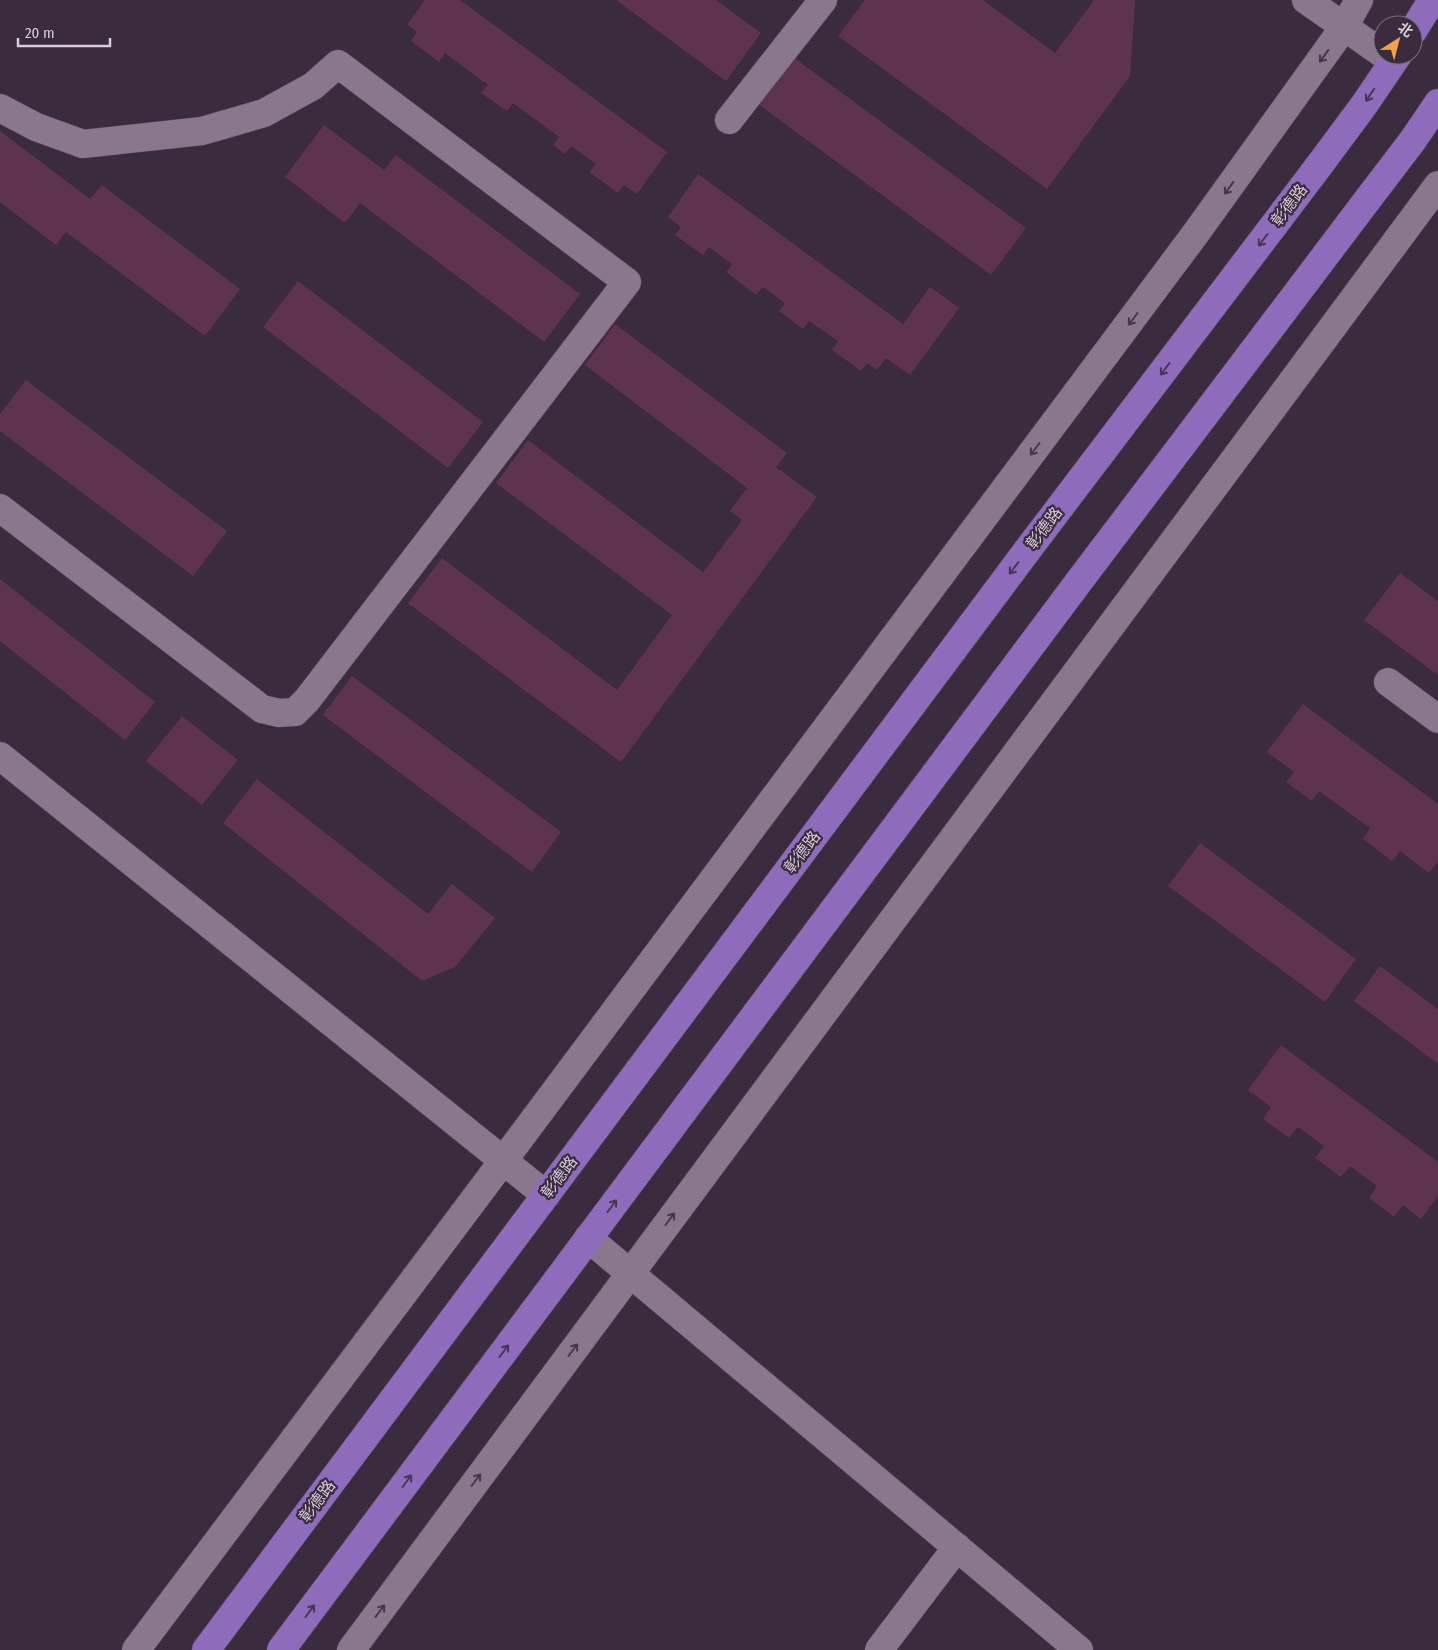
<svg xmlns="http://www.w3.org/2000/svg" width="1438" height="1650" viewBox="0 0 1438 1650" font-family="'Fira Sans Condensed','Noto Sans SC',sans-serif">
<rect width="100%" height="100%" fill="#3b2b3f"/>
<path fill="#5e334f" d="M425,0h35l207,152 -30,42 -13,-9 -6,8 -29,-21 7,-8 -25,-18 -6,8 -12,-9 6,-8 -46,-34 -6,8 -26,-18 7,-8 -43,-32 -6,9 -28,-21 6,-9 -10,-7z
M616,0h100l45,33 -35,48z
M865,0h118l72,53 39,-53h41l-5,76 -83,113 -209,-153z
M793,57l233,171 -35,47 -233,-171z
M324,125l60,45 12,-15 184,139 -36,48 -184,-139 -15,20 -60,-46z
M0,131l90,68 12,-14 138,104 -35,47 -139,-104 -10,13 -56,-43z
M698,174l205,150 27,-37 29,21 -49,67 -24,-17 -9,12 -10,-7 -6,8 -29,-21 6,-9 -29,-20 -6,8 -24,-18 6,-8 -22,-16 -7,8 -30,-23 6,-8 -23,-17 -6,8 -28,-20 6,-8 -13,-10z
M298,281l185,141 -35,46 -185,-141z
M615,324l172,129 -11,14 41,30 -196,265 -213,-159 34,-45 175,132 55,-75 -176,-132 32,-43 175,132 39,-52 -12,-9 17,-23 -162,-123z
M26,380l201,151 -34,45 -193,-145v-17z
M1400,573l38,28v74l-74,-55z
M0,579l155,123 -30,38 -125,-99z
M352,676l209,156 -29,40 -209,-157z
M1303,704l135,100v57l-9,12 -29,-22 -8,10 -29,-22 7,-11 -51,-37 -7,10 -26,-19 8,-10 -27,-20z
M182,716l56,44 -36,45 -56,-44z
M257,779l171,135 24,-30 43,34 -40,49 -33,14 -199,-158z
M1200,843l156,116 -31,43 -157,-116z
M1380,966l58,43v55l-84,-63z
M1281,1045l157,117v34l-17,23 -18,-14 -9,12 -25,-19 8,-12 -27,-20 -9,11 -26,-19 9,-12 -26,-19 -9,11 -26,-19 8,-12 -23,-17z"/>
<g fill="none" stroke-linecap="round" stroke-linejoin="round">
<g stroke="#554758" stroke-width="29">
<path id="minor" d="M1306,0l77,54
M0,108l36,19 47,17 119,-13 62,-18 49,-27 25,-22 289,218 -320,418 -12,12 -16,1 -17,-4 -262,-201
M729,120l94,-120
M1388,682l50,37
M0,756l546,439
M588,1238l491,412
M136,1650l367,-489 693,-928 148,-206 15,-27
M351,1650l1087,-1465
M879,1650l78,-103"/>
</g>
<g stroke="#554758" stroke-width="29">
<path id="major" d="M1413,31l19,-31
M206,1650l823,-1102 289,-381 46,-62 34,-50
M281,1650l796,-1066 288,-381 48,-63 25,-37"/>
</g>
<use href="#minor" stroke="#8a778e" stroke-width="28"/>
<use href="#major" stroke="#8f6bbc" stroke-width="28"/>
</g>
<defs><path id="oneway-shaft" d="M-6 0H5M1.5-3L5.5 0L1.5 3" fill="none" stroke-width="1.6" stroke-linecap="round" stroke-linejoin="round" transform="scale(1.25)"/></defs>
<g stroke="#47364b">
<use href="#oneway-shaft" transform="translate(1324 56) rotate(126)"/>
<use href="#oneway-shaft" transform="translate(1229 188) rotate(126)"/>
<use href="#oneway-shaft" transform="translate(1133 319) rotate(127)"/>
<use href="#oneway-shaft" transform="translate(1035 449) rotate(127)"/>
<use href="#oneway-shaft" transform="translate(670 1219) rotate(-53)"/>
<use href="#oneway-shaft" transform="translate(573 1350) rotate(-53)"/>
<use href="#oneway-shaft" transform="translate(476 1480) rotate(-53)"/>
<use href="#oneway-shaft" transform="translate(380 1611) rotate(-53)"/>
</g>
<g stroke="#483552">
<use href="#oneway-shaft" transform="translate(1370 95) rotate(124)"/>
<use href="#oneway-shaft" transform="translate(1263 240) rotate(127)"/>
<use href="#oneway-shaft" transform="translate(1165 369) rotate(127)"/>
<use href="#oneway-shaft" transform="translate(1014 568) rotate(127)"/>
<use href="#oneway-shaft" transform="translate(612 1206) rotate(-53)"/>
<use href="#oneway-shaft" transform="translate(504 1351) rotate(-53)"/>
<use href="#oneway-shaft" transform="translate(407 1481) rotate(-53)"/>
<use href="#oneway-shaft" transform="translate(310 1611) rotate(-53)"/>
</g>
<g text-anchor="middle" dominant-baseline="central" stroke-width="4.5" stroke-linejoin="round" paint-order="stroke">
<g font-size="16" fill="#d8ceda" stroke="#3b2b3f">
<text transform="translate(1289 205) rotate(-53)">彰德路</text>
<text transform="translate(1044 528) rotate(-53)">彰德路</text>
<text transform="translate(802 852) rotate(-53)">彰德路</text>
<text transform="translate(559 1177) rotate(-53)">彰德路</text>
<text transform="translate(317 1501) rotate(-53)">彰德路</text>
</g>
</g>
<g transform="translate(1398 40) rotate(36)"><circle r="24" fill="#3b2b3f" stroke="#7a6c7d"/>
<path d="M0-4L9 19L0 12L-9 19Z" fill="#f5a246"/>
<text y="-8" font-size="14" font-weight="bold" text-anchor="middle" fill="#d8ceda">北</text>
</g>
<path d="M18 38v8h92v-8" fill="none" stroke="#d8ceda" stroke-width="2.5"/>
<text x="25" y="38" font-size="15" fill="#d8ceda" stroke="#3b2b3f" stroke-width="4" paint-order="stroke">20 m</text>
</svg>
